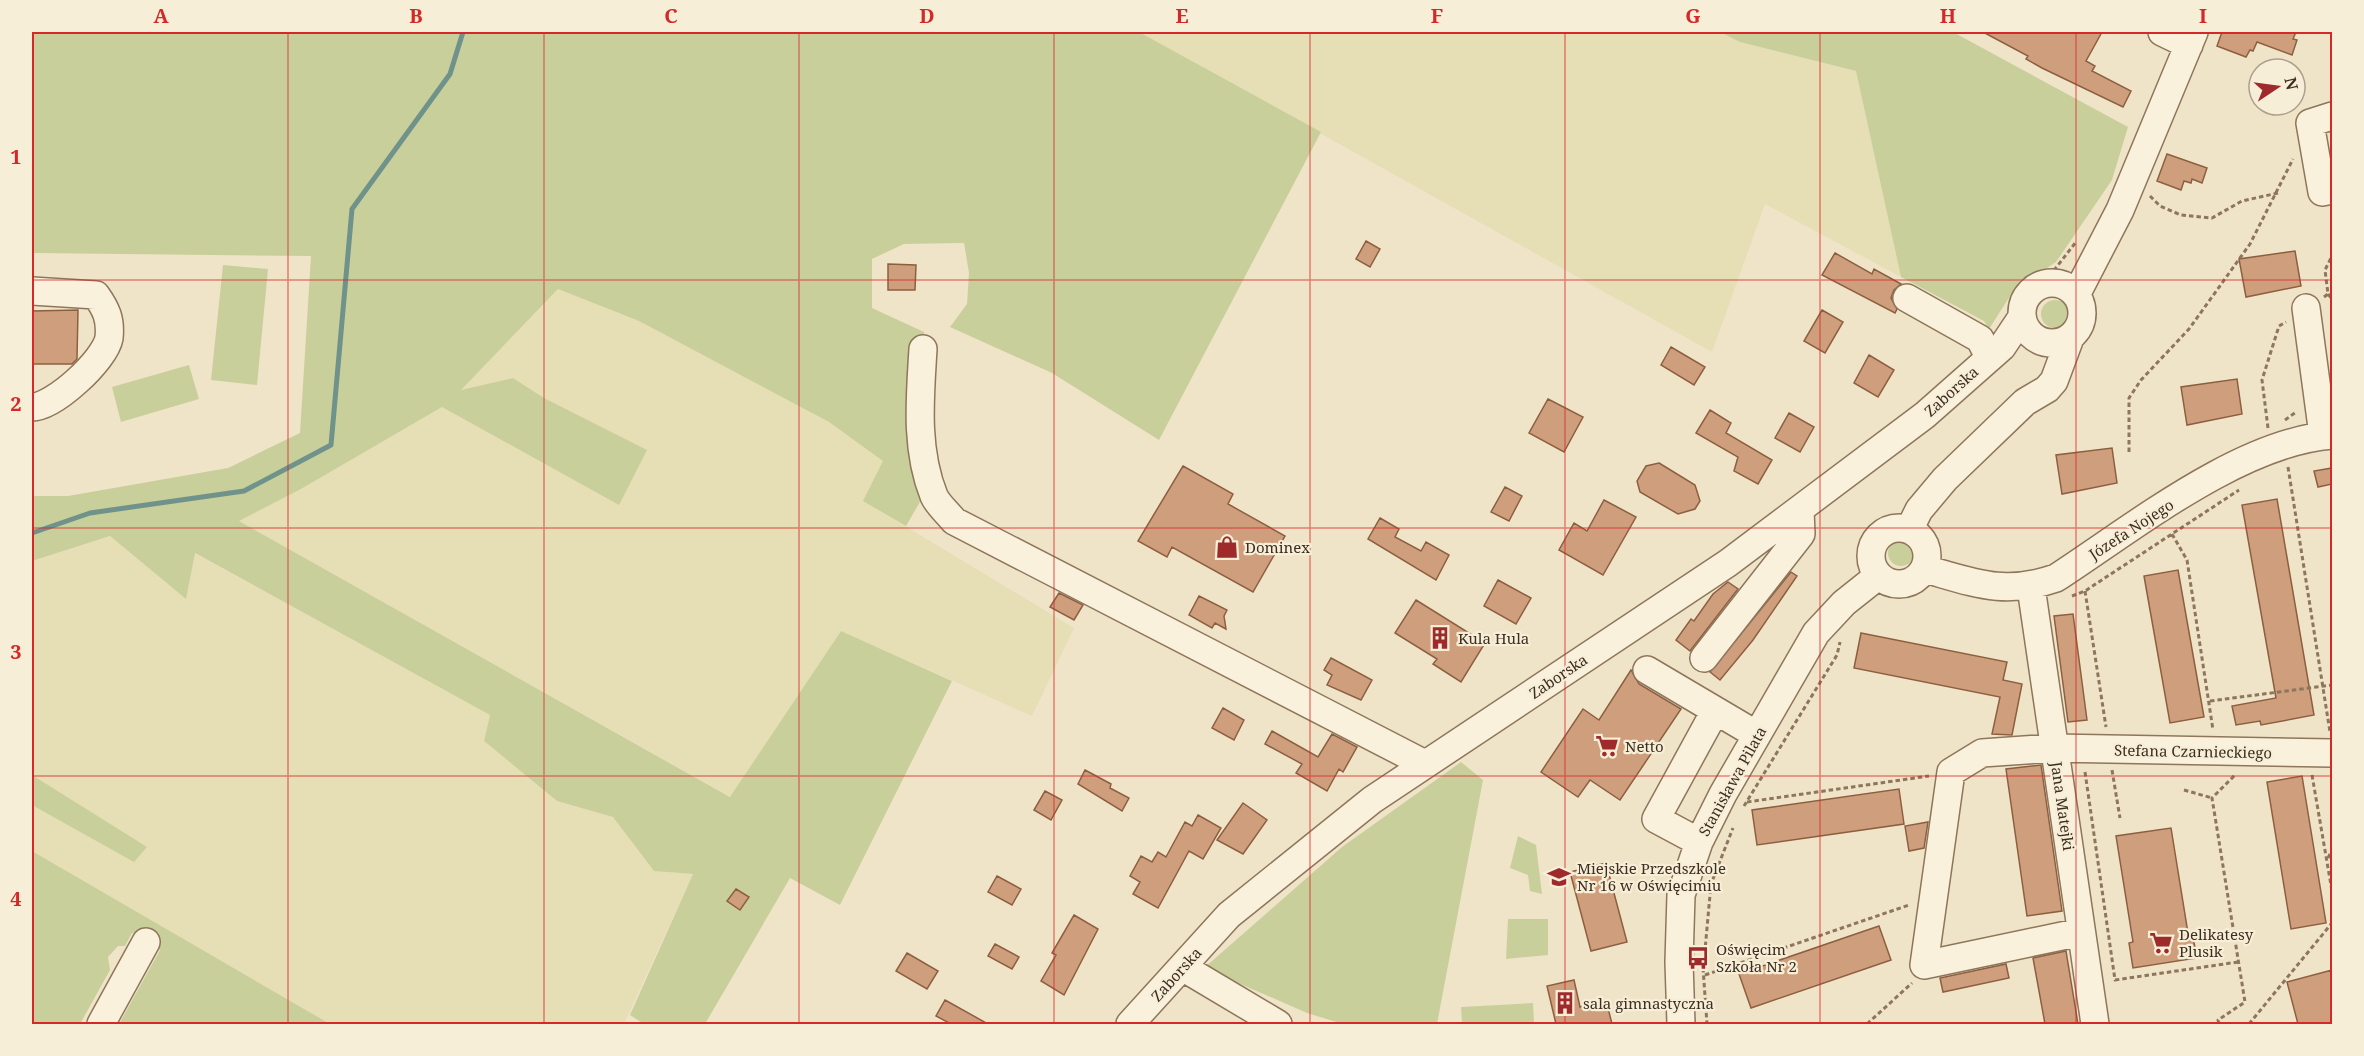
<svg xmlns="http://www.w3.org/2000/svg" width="2364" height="1056" viewBox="0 0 2364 1056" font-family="'Noto Serif',serif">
<rect width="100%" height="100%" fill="#f0e4c8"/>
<path fill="#e6deb5" d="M1139,32h581l20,10 116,29 45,206 -136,-73 -53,148z
M558,289l81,32 190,101 55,39 -20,40 210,127 -42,88 -191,-85 -110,166 -492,-276 62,-32 141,-82 177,98 27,-55 -102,-52 -31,-20 -53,13z
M110,536l76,63 8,-46 296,162 -6,26 73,60 56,16 41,54 39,3 -69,150h-294l-298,-173v-290z"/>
<path fill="#c9cf9b" d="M32,32h1107l182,100 -162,308 -107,-67 -102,-46 17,-23 2,-31 -5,-30 -60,1 -32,15v49l52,24 11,144 -29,50 -43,-25 20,-40 -54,-39 -190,-101 -81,-32 -97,101 52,-12 31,20 103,52 -28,55 -177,-98 -141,82 -62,32 491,276 111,-166 111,50 -112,224 -50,-27 -85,146h-61l-14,-9 63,-141 -39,-3 -41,-54 -56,-16 -73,-60 6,-26 -295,-162 -9,46 -76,-63 -78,25v-65h36l160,-28 72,-35 11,-177 -279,-3z
M1720,32h233l175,95 -16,53 -56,82 -42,28 -25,39 -5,-8 -83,-44 -45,-206 -116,-29z
M223,265l45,4 -11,116 -46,-5z
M2041 314a14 14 0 1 1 28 0a14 14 0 1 1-28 0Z
M189,365l10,34 -78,23 -9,-35z
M1888 553a13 13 0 1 1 26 0a13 13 0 1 1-26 0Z
M1461,762l22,18 -46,244h-94l-36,-11 -103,-45 138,-121z
M32,775l115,72 -13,15 -102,-57z
M1518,836l18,9 6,49 -12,-3 -2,-16 -18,-7z
M32,851l298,173h-211l41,-74 -28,-17 -7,13h-7l-10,11 2,13 -30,54h-48z
M1508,919h40v36l-42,4z
M1533,1003l1,21h-72l-1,-17z"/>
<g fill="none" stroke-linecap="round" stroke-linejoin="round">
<path stroke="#6f938a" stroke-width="5" d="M32,533l58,-20 154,-22 87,-46 21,-236 98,-135 13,-42"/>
</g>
<path fill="#cf9f7d" stroke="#8d5f41" stroke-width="1.5" d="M1983,32h119l-16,29 9,5 -3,5 39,20 -8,16 -81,-39 -16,-9 2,-3z
M2222,32h74l-3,7 4,1 -5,15 -35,-13 -4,9 -3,-1 -4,7 -29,-11z
M2167,154l40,14 -5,15 -10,-4 -1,4 -7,-2 -3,9 -24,-9z
M1366,241l14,8 -10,18 -14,-8z
M2295,251l6,35 -55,11 -7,-38z
M1835,253l37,21 2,-5 27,15 -7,6 -3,8 6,11 -2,4 -73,-38z
M888,264l28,1 -1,25h-27z
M78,310l-1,49 -5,5h-40v-53z
M1822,310l21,12 -18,31 -21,-12z
M1671,347l34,20 -11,18 -33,-20z
M1869,355l25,15 -16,27 -24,-14z
M2237,379l5,35 -55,11 -6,-38z
M1548,399l35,18 -19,35 -35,-19z
M1710,410l21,13 -5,10 46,27 -14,24 -24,-13 4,-14 -42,-24z
M1789,413l25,14 -14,25 -25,-14z
M2112,448l5,35 -55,11 -6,-39z
M1659,463l36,22 5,16 -5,8 -17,5 -38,-22 -3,-11 9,-15z
M1183,466l50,28 -5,10 57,32 -32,56 -81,-45 -5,10 -29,-16z
M2332,468v16l-14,3 -4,-16z
M1505,487l17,9 -13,25 -18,-9z
M2277,499l37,216 -53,10 -1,-4 -24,4 -4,-19 44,-8 -34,-193z
M1604,500l32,17 -33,58 -44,-25 15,-27 13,8z
M1380,518l19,11 -4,8 26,14 5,-9 23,13 -13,25 -68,-41z
M2178,570l26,147 -34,6 -26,-147z
M1791,572l6,4 -44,64 -33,40 -10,-8z
M1498,580l33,18 -15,26 -32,-18z
M1728,582l10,7 -48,62 -14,-11 15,-21 3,2 19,-27z
M1059,593l24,12 -9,15 -24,-13z
M1199,596l28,14 -3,6 2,13 -11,-6 -3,5 -23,-13z
M1416,600l69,43 -24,39 -28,-18 4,-5 -42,-26z
M2073,614l14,106 -19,2 -14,-106z
M1861,633l146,29 -4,18 19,4 -10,51 -20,-1 8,-37 -146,-29z
M1331,658l41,22 -11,20 -34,-15 5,-10 -8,-5z
M1631,670l8,14 42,25 -61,91 -30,-20 -12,17 -37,-25 42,-63 16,11z
M1223,708l21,12 -10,20 -22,-12z
M1272,731l46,26 14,-23 25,13 -14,25 -4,-3 -12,22 -31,-18 6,-9 -37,-20z
M2041,765l21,146 -35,5 -21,-147z
M1085,770l26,14 -1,4 19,10 -7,13 -44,-27z
M2302,776l24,147 -35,6 -24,-147z
M1899,789l5,35 -147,21 -5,-35z
M1045,791l17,9 -11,20 -17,-10z
M1243,803l24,17 -24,34 -26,-14z
M1198,815l23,13 -18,31 -14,-8 -31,57 -25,-14 7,-12 -10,-6 11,-20 11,6 6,-10 8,5 19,-35 7,4z
M1928,822l-4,26 -15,3 -4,-25z
M2171,828l17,105 4,-1 5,26 -64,10 -4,-25 4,-1 -17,-106z
M1606,863l21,79 -36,9 -21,-79z
M997,876l24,13 -9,16 -24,-13z
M736,889l13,8 -9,13 -13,-9z
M1074,915l24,14 -34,66 -23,-14 15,-26 -4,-2z
M1879,926l12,34 -140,48 -12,-34z
M995,944l24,13 -7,12 -24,-13z
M2066,951l12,73h-33l-12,-66z
M907,953l31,18 -11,18 -31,-18z
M2006,964l3,14 -66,14 -3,-14z
M2332,970v54h-34l-11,-42z
M1574,980l6,27 26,-7 6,24h-56l-9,-38z
M945,1000l43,24h-37l-15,-8z"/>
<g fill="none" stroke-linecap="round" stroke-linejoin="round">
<g stroke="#8d765c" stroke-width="30">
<path id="minor" d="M2162,32l27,13
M2332,116l-22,7 12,69 10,-2
M2022 313a30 30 0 1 1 60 0a30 30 0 1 1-60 0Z
M32,291l64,4c10,14 15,24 13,43 -4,22 -55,69 -77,69
M2076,295l44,-85 74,-178
M1907,298l73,41 9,18
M2306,308l17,127
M923,349c-3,49 -8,100 11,147 4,9 14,17 20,25l471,243
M1871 556a28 28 0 1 1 56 0a28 28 0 1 1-56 0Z
M1909,530l10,-20 26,-31 80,-77 22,-13 7,-8 16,-43
M1925,569c50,14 79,27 131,9 77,-50 184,-136 276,-143
M2031,587l64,437
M1704,658l97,-124 -1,-24
M1647,670l110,65
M1699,842l-43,-23 59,-108
M2081,932l-157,33 27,-193 31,-19 72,-5 278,5
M1184,968l94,56
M101,1024l45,-82
M1130,1024l99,-109 143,-115 356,-237 197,-148 77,-68 20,-30
M1681,1024l-2,-62 2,-67 18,-53 24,-48 93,-161 28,-30 34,-27"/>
</g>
<path stroke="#8d765c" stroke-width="3" stroke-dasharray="4.5 3" stroke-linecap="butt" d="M2150,196l10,10 21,9 31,3 30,-17 36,-8
M2328,294l4,5
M2017,295l14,-15 24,-11 21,-27
M2324,297l4,-3 -3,-24 7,-14
M2285,420l11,-8
M2268,428l-6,-48 17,-54 7,-4
M2129,452v-54l12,-18 48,-51 61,-85 43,-85
M2288,467l42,265
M2172,534l15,26 26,170
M2085,591l21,136
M1892,593l26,-2
M2072,596l13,-5 154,-101
M2210,701l122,-16
M2112,770l8,48
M2085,772l30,208 123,-18
M2312,775l20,116
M2184,790l28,8
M1747,802l182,-26
M1744,806l93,-151 3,-13
M2328,858l4,-8
M1704,961l7,-77 22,-56
M1703,968l4,56
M1705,975l204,-70
M1867,1024l45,-41
M2219,1024l-1,-4 27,-18 -33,-204 24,-24
M2249,1024l83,-101"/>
<use href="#minor" stroke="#faf1dc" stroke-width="27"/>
</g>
<path fill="none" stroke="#d62828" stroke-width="1.5" stroke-opacity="0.55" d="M288,32v992M544,32v992M799,32v992M1054,32v992M1310,32v992M1565,32v992M1820,32v992M2076,32v992M32,280h2300M32,528h2300M32,776h2300"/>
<defs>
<g id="shop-bare" transform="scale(1.8)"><path d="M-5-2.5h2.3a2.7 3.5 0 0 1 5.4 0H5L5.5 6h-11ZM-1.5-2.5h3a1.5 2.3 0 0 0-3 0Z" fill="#9e2a2b" stroke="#f7eed8" stroke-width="2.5" paint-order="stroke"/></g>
<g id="building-bare" transform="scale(1.8)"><path d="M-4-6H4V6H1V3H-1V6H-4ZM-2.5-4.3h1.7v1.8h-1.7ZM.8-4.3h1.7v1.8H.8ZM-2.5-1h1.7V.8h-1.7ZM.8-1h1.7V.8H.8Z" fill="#9e2a2b" stroke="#f7eed8" stroke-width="2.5" paint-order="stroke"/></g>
<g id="supermarket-bare" transform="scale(1.8)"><path d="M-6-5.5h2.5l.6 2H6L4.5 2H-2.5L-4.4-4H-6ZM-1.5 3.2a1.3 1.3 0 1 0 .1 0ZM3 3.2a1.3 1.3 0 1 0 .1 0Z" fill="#9e2a2b" stroke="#f7eed8" stroke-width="2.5" paint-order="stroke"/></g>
<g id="school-bare" transform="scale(1.8)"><path d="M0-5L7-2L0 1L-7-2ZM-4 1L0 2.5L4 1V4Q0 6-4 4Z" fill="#9e2a2b" stroke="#f7eed8" stroke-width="2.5" paint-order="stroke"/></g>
<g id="bus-bare" transform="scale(1.8)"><path d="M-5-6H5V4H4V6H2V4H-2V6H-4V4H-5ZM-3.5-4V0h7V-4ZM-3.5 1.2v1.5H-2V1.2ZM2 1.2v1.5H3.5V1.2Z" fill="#9e2a2b" stroke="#f7eed8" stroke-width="2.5" paint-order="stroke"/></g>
</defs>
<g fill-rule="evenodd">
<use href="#shop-bare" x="1227" y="547"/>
<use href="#building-bare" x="1440" y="638"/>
<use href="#supermarket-bare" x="1607" y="746"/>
<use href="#school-bare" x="1559" y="877"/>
<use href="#supermarket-bare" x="2161" y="943"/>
<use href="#bus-bare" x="1698" y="958"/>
<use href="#building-bare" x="1565" y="1003"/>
</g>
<g text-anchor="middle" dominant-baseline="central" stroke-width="4.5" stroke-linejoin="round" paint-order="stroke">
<g font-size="15" fill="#3d2e20" stroke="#f7eed8">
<text transform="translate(1951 391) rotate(-42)">Zaborska</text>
<text transform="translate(2131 529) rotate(-33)">Józefa Nojego</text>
<text transform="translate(1558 676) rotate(-34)">Zaborska</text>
<text transform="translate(2193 751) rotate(1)">Stefana Czarnieckiego</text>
<text transform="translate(1732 781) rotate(-61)">Stanisława Pilata</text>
<text transform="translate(2063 806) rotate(82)">Jana Matejki</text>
<text transform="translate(1176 974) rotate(-48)">Zaborska</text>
</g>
<g font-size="15" fill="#3d2e20" stroke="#f7eed8" text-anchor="start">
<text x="1245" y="547">Dominex</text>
<text x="1458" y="638">Kula Hula</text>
<text x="1625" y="746">Netto</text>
<text x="1577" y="868">Miejskie Przedszkole<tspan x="1577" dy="17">Nr 16 w Oświęcimiu</tspan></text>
<text x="2179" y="934">Delikatesy<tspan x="2179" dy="17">Plusik</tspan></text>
<text x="1716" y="949">Oświęcim<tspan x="1716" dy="17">Szkoła Nr 2</tspan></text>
<text x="1583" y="1003">sala gimnastyczna</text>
</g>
</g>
<rect width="2364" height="1056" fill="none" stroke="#f7eed8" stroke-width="66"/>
<g transform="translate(2277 87) rotate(77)"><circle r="28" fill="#f7eed8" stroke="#ada18e" stroke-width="1.5"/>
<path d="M0-4.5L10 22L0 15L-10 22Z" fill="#9e2a2b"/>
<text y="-9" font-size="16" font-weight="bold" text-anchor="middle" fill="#3d2e20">N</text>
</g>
<rect x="33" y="33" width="2298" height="990" fill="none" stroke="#d62828" stroke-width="2"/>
<g font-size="20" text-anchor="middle" font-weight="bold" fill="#d62828">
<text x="161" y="23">A</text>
<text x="416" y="23">B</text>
<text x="671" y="23">C</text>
<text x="927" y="23">D</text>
<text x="1182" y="23">E</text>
<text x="1437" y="23">F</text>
<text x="1693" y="23">G</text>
<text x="1948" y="23">H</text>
<text x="2203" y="23">I</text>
<text x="16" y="164">1</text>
<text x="16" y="411">2</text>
<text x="16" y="659">3</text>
<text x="16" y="906">4</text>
</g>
</svg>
